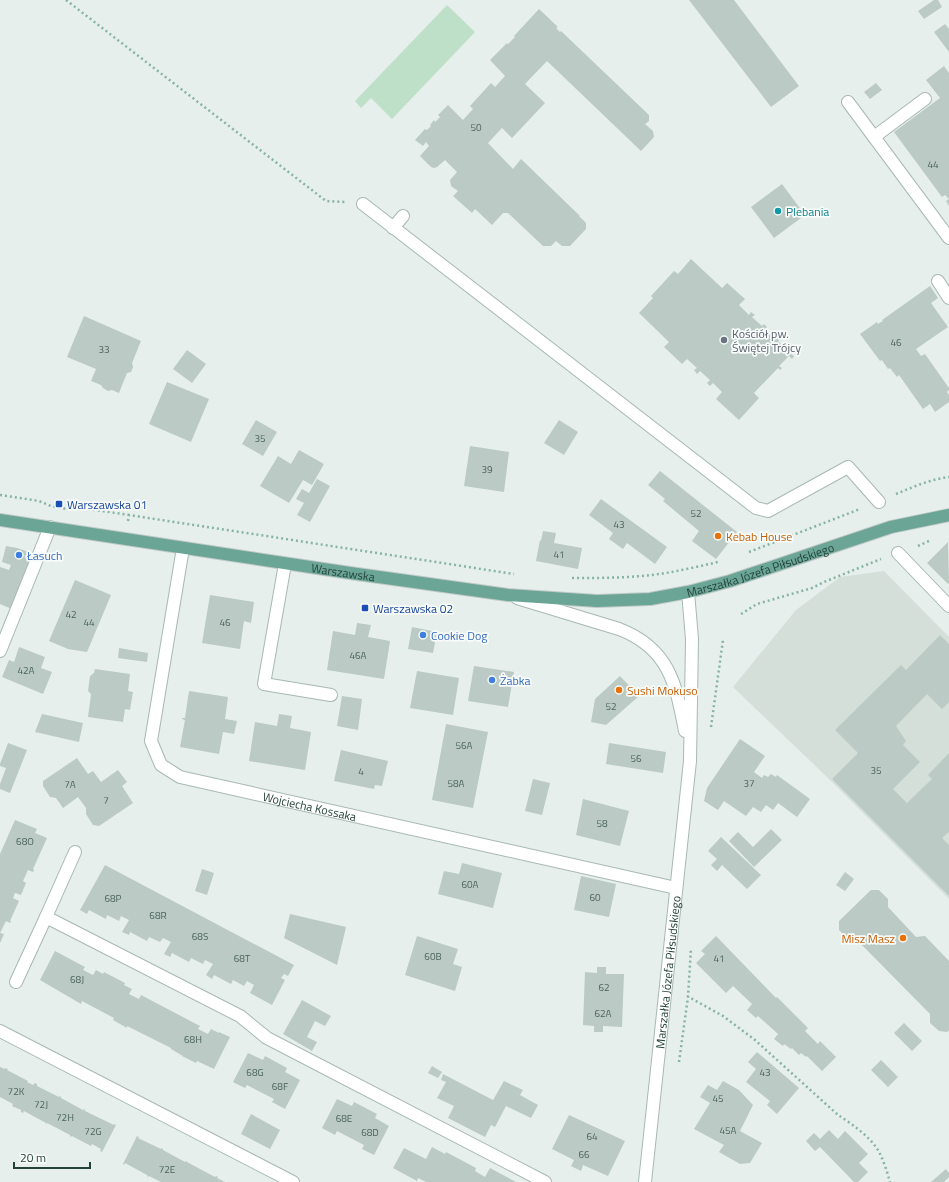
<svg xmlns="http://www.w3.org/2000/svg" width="949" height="1182" viewBox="0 0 949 1182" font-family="'Titillium Web',sans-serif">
<rect width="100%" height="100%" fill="#e6efeb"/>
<path fill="#d4dfda" d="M884,571l65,66v262l-120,-120 -96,-92 63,-77 44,-33z"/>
<path fill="#bfe0c8" d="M447,5l28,27 -83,87 -21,-21 -10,10 -6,-7z"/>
<path fill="#bbcac4" d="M689,0h45l65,86 -28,21z
M934,0h4l4,7 -18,12 -6,-8z
M539,9l19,18 -2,1 4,4 1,-1 88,84v6l-4,3 8,7 1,6 -13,14 -94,-90 -22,23 20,19 -33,35 -10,-10 -14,15 25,26 8,-10 59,57h-1l7,7v6l-16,17h-8l-6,-5 -5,5h-8l-35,-33h-5l-11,12 -17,-16 -3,4 -19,-17 5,-5 -7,-5 -1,-6 7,-8 -12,-12 -8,7 -3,1 -3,-1 -11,-11 9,-10 -3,-4 -3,4 -8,-6 10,-11 2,1 4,-4 -1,-1 4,-5 1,2 5,-5 -2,-2 10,-10 15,15 10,-11 -3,-3 21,-23 4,4 10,-11 -15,-16 17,-17 1,1 7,-7 -1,-1z
M945,24l4,5v23l-15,-20z
M944,66l5,7v133l-3,-5 3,-2 -4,-4 -3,2 -48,-65 46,-34 -14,-18z
M876,83l6,7 -12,9 -6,-7z
M782,184l23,31 -31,23 -23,-31z
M691,259l31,29 5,-5 18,16 -6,6 10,10 2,-3 4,3 -3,2 10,9 2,-2 3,3 -2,2 10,10 2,-3 4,3 -3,2 10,10 2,-3 4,3 -3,3 3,2 -2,3 -3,-3 -10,10 3,2 -2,2 -2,-2 -24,25 5,5 -20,22 -23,-21 6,-7 -9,-9 -3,3 -3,-3 3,-3 -10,-9 -3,3 -3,-4 3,-2 -10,-9 -5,5 -18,-17 5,-5 -30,-29 14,-15 -2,-2 23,-25 4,3z
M930,286l8,12 -7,5 17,24 -32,22 5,7 4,-2 24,34v2l-2,2 2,3v7l-14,10 -5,-8 -7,5 -24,-34 -2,2 -7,-9 -2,1 -6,-9 -2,1 -20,-27 17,-12 1,2 5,-3 -1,-1z
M84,316l57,25 -9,22 1,4 -2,5 -4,1 -8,20 -7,-3 -4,1 -5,-3 -2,-3 -10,-4 5,-12 -29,-12z
M187,350l19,14 -14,19 -19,-14z
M167,382l42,17 -18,43 -42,-18z
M256,420l21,12 -14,24 -21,-12z
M559,420l19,12 -14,23 -20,-12z
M470,446l39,6 -5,40 -40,-6z
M299,450l25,14 -12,21 -9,-5 -14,23 -29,-17 18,-30 13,8z
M660,471l77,61 -21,27 -24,-18 7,-10 -36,-30 2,-2 -17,-14z
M317,479l13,7 -20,36 -13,-7 7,-12 -8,-4 6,-10 7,4z
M601,499l66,48 -12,17 -28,-21 -4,6 -14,-10 4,-6 -24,-18z
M543,531l13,2 -2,10 28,5 -4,21 -42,-8 4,-21 1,1z
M948,542l1,41 -1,1 -21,-21z
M6,546l11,2 18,6 -21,56 -14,-6v-37l9,3 2,-5 -9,-3z
M75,580l36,15 -24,57 -19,-3 -19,-8z
M210,595l44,7 -3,21 -7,-2 -4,28 -38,-6z
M357,623l14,2 -3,12 22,4 -6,38 -57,-9 6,-39 22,4z
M412,627l25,5 -4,21 -25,-4z
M940,635l9,9v58l-7,7 -15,-15 -31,32 10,15 -3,4 17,17 -27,27 14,14 25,-24 -4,-4 21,-22v79l-7,6 7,7v51l-117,-117 26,-26 -23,-23 66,-65 5,5z
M19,647l26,10 -4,11 11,4 -9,22 -41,-17 7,-17 5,2z
M119,648l29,5 -1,9 -29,-4z
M474,666l40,6 -6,35 -40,-6z
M95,669l35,5 -2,17 5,1 -3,18 -5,-1 -2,13 -35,-5 3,-23 -3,-3 2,-15 4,-3z
M417,671l42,7 -6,37 -43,-7z
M620,676l19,20 -33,29 -15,-3 4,-23z
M189,691l39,6 -3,22 12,2 -3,13 -11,-2 -4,22 -39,-7 5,-27 -3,-1v-1h3z
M342,696l20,3 -4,31 -21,-4z
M42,714l41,9 -4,19 -44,-10z
M279,714l13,2 -2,12 21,4 -6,38 -56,-9 6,-39 22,4z
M446,724l42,8 -15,76 -41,-8z
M740,739l25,17 -11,16 8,6 2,-3 4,2 3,-3 5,3 1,-2 33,24 -13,18 -19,-14 -5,7 -7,-5 -5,7 -8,-5 -7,9 -22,-15 -6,9 -14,-9 3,-13z
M8,743l19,7 -17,43 -10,-4v-5l6,-16 -6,-2v-2z
M609,743l57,9 -3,21 -57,-9z
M341,750l47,11 -6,25 -7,-1 -1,4 -40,-8z
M77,758l11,16 5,-3 8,11 17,-12 9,12 -5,4 11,17 -34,23 -6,-1 -7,-11v-6l-8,-11 -15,11 -7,-10 -6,-1 -7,-11v-5z
M533,779l17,4 -8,32 -17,-4z
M583,799l46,12 -9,35 -44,-11z
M15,820l22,9 -2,4 12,5 -14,31 1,1 -1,2 -5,-2 -5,11 3,2 -5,12 -6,-2 -2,5 6,3 -9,20h1l-1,2 -4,-2 -6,12 4,1 -4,9v-89z
M771,829l11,11 -28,27 -25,-26 9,-9 15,15z
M721,837l40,38 -14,14 -25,-24 -5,6 -6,-6 6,-6 -9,-8z
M462,863l40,10 -9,35 -55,-14 6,-23 15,3z
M105,865l189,100 -6,11 -4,-2 -3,4 4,2 -13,25 -22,-12 4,-8 -7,-4 -3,5 -11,-6 -2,4 -17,-9 -2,4 -6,-4 7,-11 -8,-4 -2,4 -12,-6 -2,4 -17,-9 -2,4 -6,-3 7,-12 -8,-4 -3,4 -11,-5 -2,4 -17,-9 -1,3 -7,-3 7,-12 -8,-4 -2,5 -12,-6 -1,4 -17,-9 -2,4 -7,-4z
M202,869l12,4 -7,22 -12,-4z
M845,872l9,7 -9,12 -9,-6z
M581,876l35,8 -7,33 -35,-7z
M871,890h8l9,9v8l28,30 9,-1 24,25v69l-2,2 -8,-1 -9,-8v-9l-75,-76 -7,1 -9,-9v-9z
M290,914l56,13 -9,38 -53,-27z
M417,936l41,13 -5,15 9,3 -7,24 -50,-16z
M716,936l60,62 1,-1 31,31 -3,3 13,13 2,-3 16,16 -14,14 -15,-15 -1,1 -5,-4 -2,2 -7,-7 -1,1 -7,-5 -1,2 -9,-7 4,-5 -20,-18 -2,2 -9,-8 5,-6 -19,-18 -7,7 -30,-30 9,-9 -4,-3z
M55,951l30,16 -2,3 10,5 3,-5 7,4 1,-2 21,11 -1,2 8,4 -3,5 10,5 2,-4 59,31 -2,3 10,5 3,-5 8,4v-1l11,5 -16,32 -17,-8 -1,2 -14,-7h1l-12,-7v-1l-44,-22v2l-14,-8 1,-2 -32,-17 -1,3 -41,-24z
M597,967h9v7h18l-2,53 -19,-1v6h-9v-6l-11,-1 2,-53 12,1z
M302,1000l29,16 -6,10 -10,-5 -8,16 10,5 -5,9 -29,-17z
M904,1023l18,18 -10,10 -18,-18z
M757,1052l42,36 -22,26 -10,-9 3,-4 -24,-19 10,-13 -8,-7z
M248,1053l15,7 2,-4 22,12 -2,4 15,8 -15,29 -13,-7 2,-3 -27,-14 -2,3 -12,-6z
M881,1060l17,17 -10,10 -17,-17z
M432,1066l10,6 -4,6 -10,-5z
M0,1067l5,2v-1l3,1 -1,1 21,11 -1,1 6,3 2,-2 2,1v2l22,11 1,-1 1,1v1l22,12 2,-1v2l29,14v-1l2,1 -14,27 -2,-1 1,-2 -9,-5 -1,2 -19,-10 -1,1 -1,-1v-1l-23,-12v2l-1,-2 -22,-12 -1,2 -2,-1v-2l-9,-4 1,-2 -13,-7z
M443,1074l50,26 11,-19 19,9 -3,5 18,10 -7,13 -25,-12 -11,21 -4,-2 -6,12 -37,-19 6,-12 -17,-8 9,-16 -5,-2z
M723,1081l16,9 14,15 -13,26 22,12 -12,20 -10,1 -21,-12 5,-7 -30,-16 16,-26 -10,-6 8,-12 9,5z
M337,1099l15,7 2,-4 23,12 -2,4 14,8 -15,29 -12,-6 2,-4 -27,-14 -2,4 -13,-7z
M251,1114l29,16 -10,19 -29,-15z
M569,1115l56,26 -17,35 -25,-11 -2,6 -10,-5 3,-6 -22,-11z
M829,1130l9,9 7,-8 23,23 -9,9 9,9 -10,10h-4l-34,-35 -5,4 -9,-10 8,-8 6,6z
M137,1136l2,1 -1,1 23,11v-1l2,1v1l22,12 1,-1 1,1 28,15 1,-1 2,1 -1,1 8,4h-64l-12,-6 -1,1 -1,-2 -22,-12 -1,2 -1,-1z
M432,1147l13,7 1,-2 30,16 -1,3 10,6 5,-9 26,14h-90l-8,-4 -1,3 -24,-13 11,-20 22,11z
M946,1169l3,4v4l-5,5h-13z"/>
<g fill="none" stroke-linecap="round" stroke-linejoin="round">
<g stroke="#a8b8b2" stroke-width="14">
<g id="minor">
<path d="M848,102l101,136"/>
<path d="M874,137l51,-38"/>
<path d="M363,204l393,304 12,3 80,-44 31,35"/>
<path d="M393,228l10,-12"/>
<path d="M938,281l11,17"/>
<path id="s1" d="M183,548l-32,193 10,24 19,12 496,111"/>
<path d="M898,553l51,53"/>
<path d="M285,564l-21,120 67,11"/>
<path d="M517,598l102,31c50,19 57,55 66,102"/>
<path d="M0,651l50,-124"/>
<path d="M46,917l29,-65"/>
<path d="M16,982l30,-65 194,99 27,22 278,144"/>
<path d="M0,1031l293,151"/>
<path id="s2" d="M645,1182l45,-421 2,-122 -4,-47"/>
</g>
</g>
<g stroke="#c2cac8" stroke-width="14">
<g id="major">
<path id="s3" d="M0,520l350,53 158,22 89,6 53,-2 38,-7 42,-11 161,-54 58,-12"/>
</g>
</g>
<path stroke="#86b3a5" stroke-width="2.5" stroke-dasharray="2 3" stroke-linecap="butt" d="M66,0l260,201 19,1
M896,494c17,-7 35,-15 53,-17
M0,495l39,6 12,5 16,3 8,-2 54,8
M128,521l1,-6 385,59
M918,546l13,-6
M749,552l111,-43
M572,578c32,0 63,0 94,-5 17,-3 35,-7 52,-11
M741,614l16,-10 55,-16 12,-6 57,-23
M711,727l12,-87
M687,996l36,20 32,24 83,75c14,9 33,22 41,37 5,9 8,20 11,30
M679,1062l9,-65 3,-49"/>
<use href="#minor" stroke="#fff" stroke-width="12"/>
<use href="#major" stroke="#6aa596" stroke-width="12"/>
</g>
<circle fill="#0f9aa8" stroke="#f7fbf9" stroke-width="1.5" cx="778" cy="211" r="4"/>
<circle fill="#6b7280" stroke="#f7fbf9" stroke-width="1.5" cx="724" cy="340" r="4"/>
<g fill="#1a4fb4" stroke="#f7fbf9" stroke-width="1.5">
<rect x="55" y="500" width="8" height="8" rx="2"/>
<rect x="361" y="604" width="8" height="8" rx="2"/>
</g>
<g fill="#e8710a" stroke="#f7fbf9" stroke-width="1.5">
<circle cx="718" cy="536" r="4"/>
<circle cx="619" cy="690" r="4"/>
<circle cx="903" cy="938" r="4"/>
</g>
<g fill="#3f7fe0" stroke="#f7fbf9" stroke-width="1.5">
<circle cx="19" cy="555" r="4"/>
<circle cx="423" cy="635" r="4"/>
<circle cx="492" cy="680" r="4"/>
</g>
<g text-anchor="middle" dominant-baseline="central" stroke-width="3.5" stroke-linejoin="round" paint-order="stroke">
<g font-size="10" fill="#4a645c">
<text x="476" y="127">50</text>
<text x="933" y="164">44</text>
<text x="896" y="342">46</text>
<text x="104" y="349">33</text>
<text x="260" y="438">35</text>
<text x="487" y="469">39</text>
<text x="696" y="513">52</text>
<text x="619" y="524">43</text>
<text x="559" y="554">41</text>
<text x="71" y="614">42</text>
<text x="89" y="622">44</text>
<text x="225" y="622">46</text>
<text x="358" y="655">46A</text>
<text x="26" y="670">42A</text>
<text x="611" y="706">52</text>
<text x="464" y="745">56A</text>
<text x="636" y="758">56</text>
<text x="876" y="770">35</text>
<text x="361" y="771">4</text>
<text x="456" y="783">58A</text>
<text x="749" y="783">37</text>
<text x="70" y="784">7A</text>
<text x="106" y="800">7</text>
<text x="602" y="823">58</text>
<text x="25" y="841">68O</text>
<text x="470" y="884">60A</text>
<text x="595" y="897">60</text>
<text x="113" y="898">68P</text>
<text x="158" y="915">68R</text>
<text x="200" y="936">68S</text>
<text x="433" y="956">60B</text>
<text x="242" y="958">68T</text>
<text x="719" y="958">41</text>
<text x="77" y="979">68J</text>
<text x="604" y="987">62</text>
<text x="603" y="1013">62A</text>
<text x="193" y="1039">68H</text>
<text x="255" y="1072">68G</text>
<text x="765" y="1072">43</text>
<text x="280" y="1086">68F</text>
<text x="16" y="1091">72K</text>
<text x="718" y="1098">45</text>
<text x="41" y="1104">72J</text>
<text x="65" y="1117">72H</text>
<text x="344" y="1118">68E</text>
<text x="728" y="1130">45A</text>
<text x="93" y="1131">72G</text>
<text x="370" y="1132">68D</text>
<text x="592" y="1136">64</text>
<text x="584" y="1154">66</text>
<text x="167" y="1169">72E</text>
</g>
<g font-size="12" fill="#0d838f" stroke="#f7fbf9" text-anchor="start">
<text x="786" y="211">Plebania</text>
</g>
<g font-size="12" fill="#5b616d" stroke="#f7fbf9" text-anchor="start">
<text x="732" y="333">Kościół pw.<tspan x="732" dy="14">Świętej Trójcy</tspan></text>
</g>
<g font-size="12" fill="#164399" stroke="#f7fbf9" text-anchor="start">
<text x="67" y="504">Warszawska 01</text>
<text x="373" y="608">Warszawska 02</text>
</g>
<g font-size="12" fill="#c56008" stroke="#f7fbf9" text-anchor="start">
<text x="726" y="536">Kebab House</text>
<text x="627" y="690">Sushi Mokuso</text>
<text x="895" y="938" text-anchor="end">Misz Masz</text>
</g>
<g font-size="12" fill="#366cbe" stroke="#f7fbf9" text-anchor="start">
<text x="27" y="555">Łasuch</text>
<text x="431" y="635">Cookie Dog</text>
<text x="500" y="680">Żabka</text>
</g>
<g font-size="12" fill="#24423a" stroke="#f7fbf9">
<text stroke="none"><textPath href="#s3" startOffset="347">Warszawska</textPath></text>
<text stroke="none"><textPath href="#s3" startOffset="770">Marszałka Józefa Piłsudskiego</textPath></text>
<text stroke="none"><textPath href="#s1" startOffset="377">Wojciecha Kossaka</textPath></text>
<text stroke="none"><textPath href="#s2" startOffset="211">Marszałka Józefa Piłsudskiego</textPath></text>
</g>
</g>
<path d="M14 1162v6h76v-6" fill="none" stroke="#24423a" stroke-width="2"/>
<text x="20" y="1162" font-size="12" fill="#24423a" stroke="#f7fbf9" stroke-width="3" paint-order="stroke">20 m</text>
</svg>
